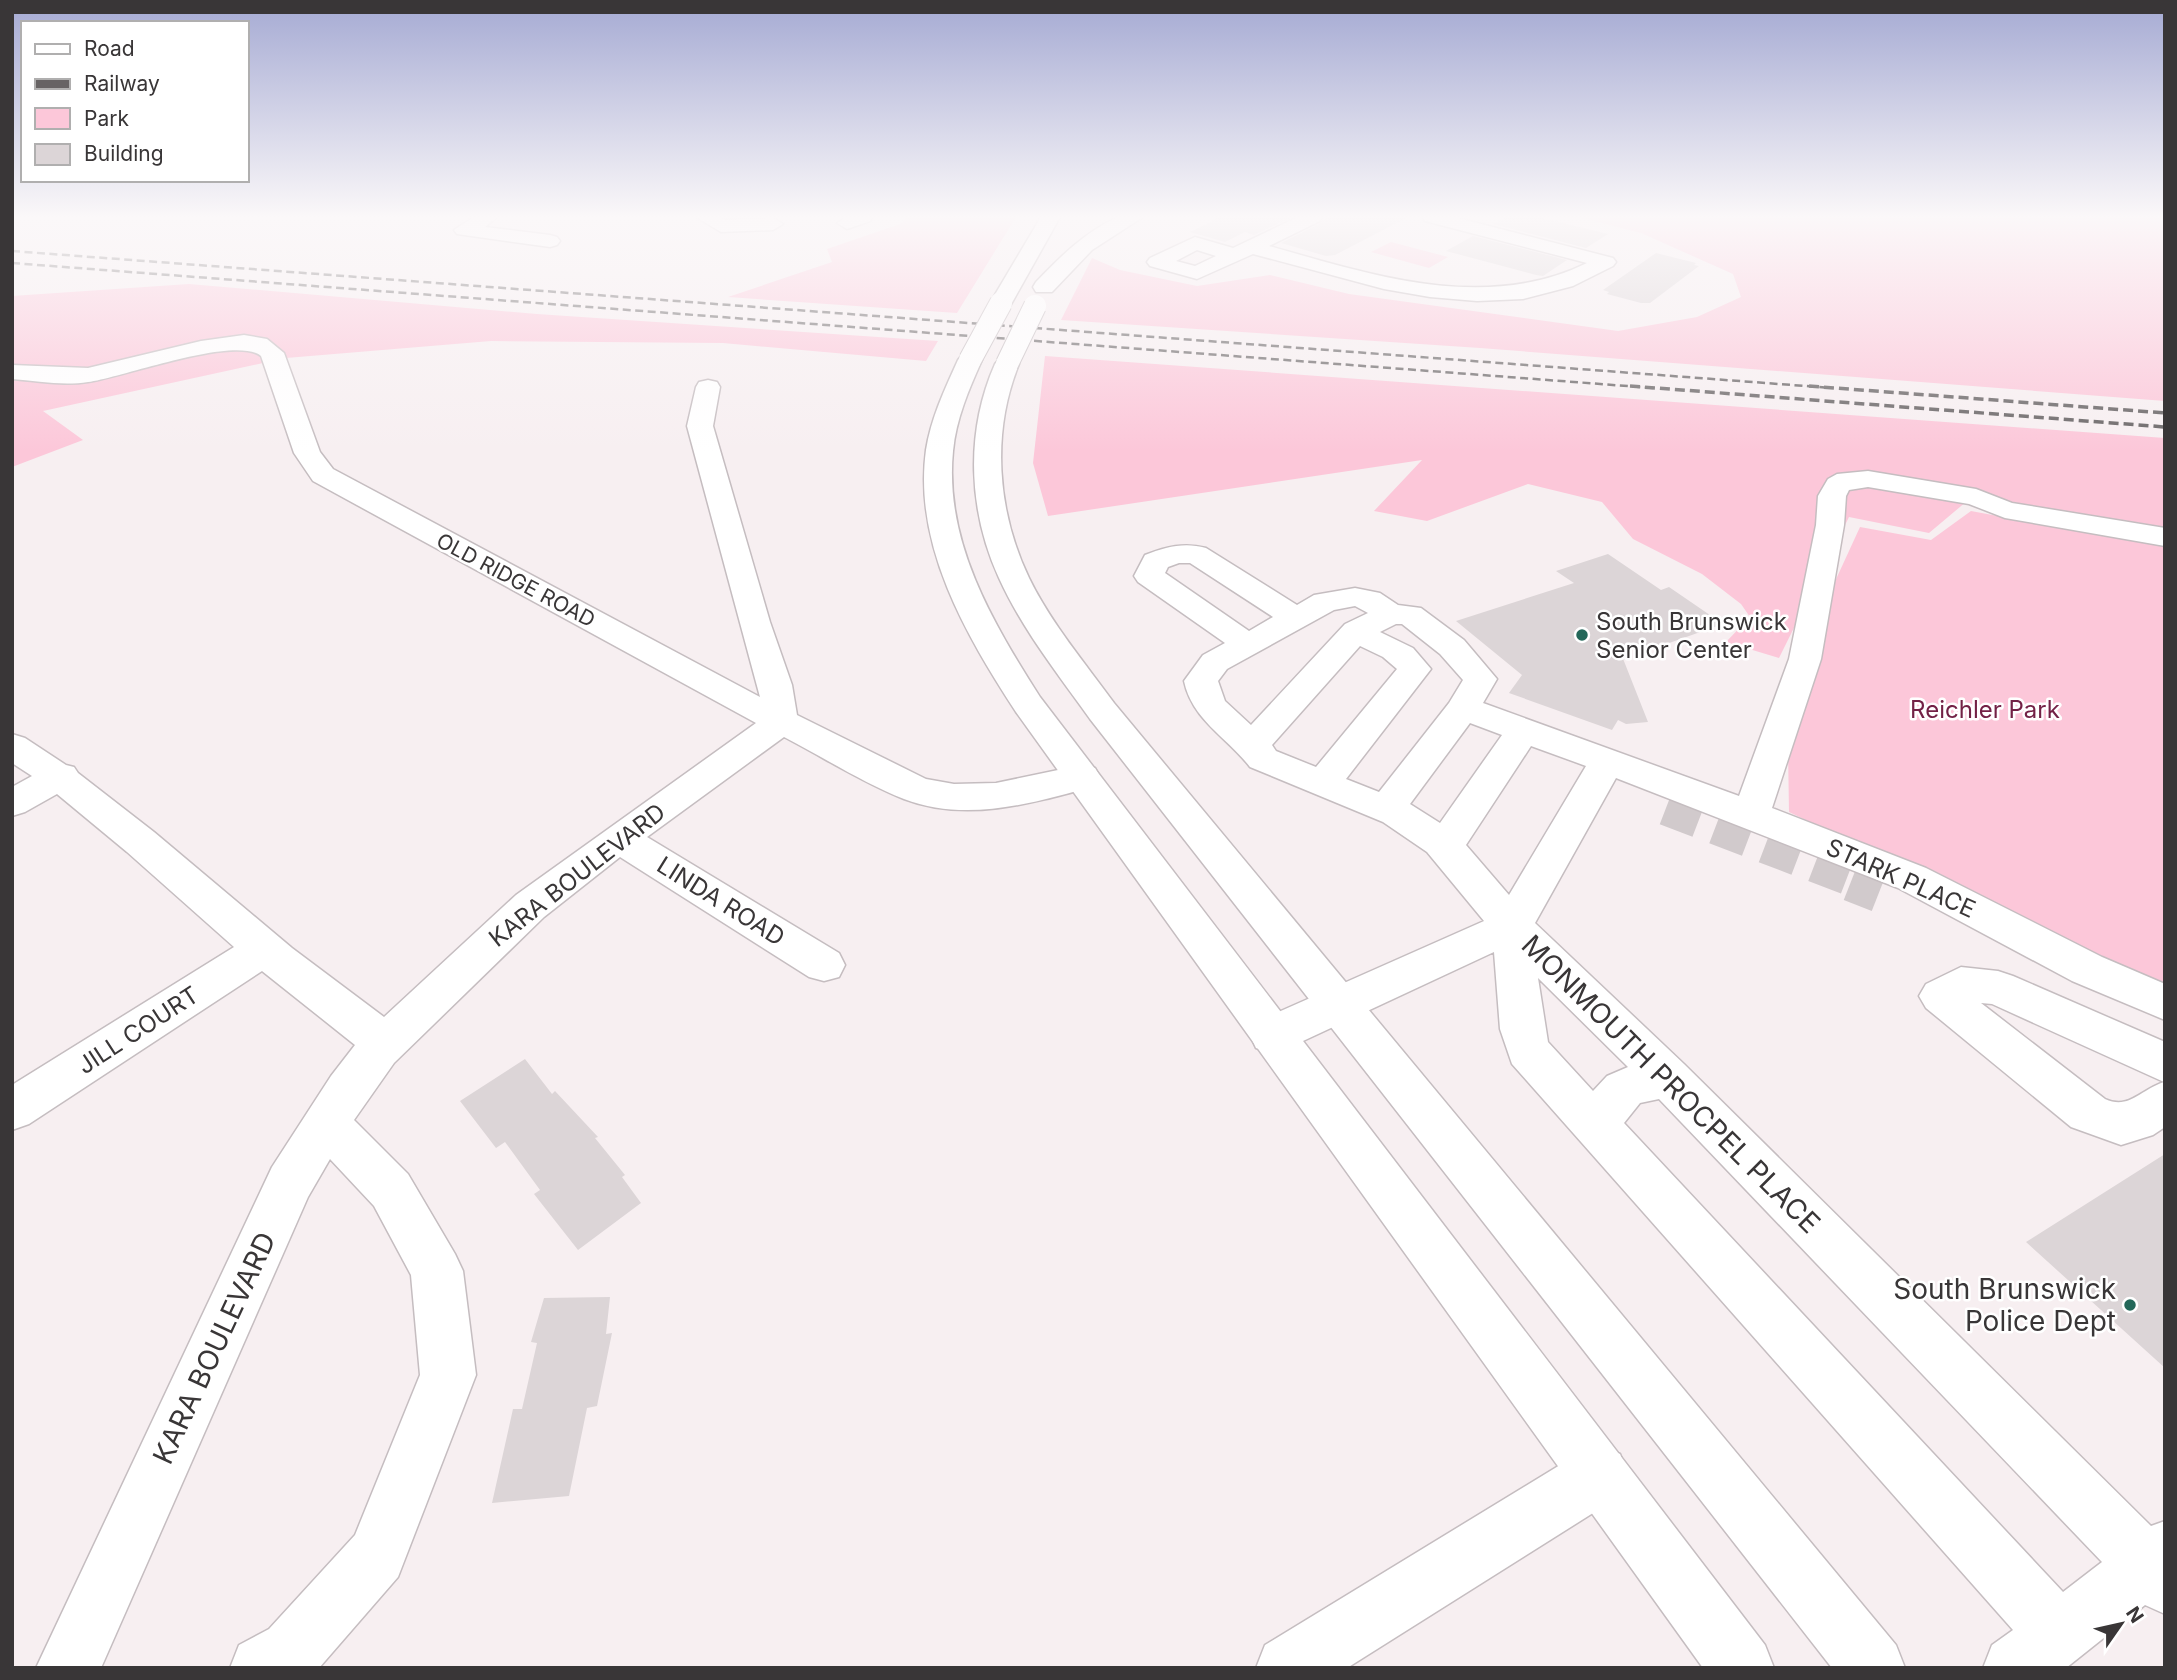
<svg xmlns="http://www.w3.org/2000/svg" width="2177" height="1680" viewBox="0 0 2177 1680" font-family="Inter,sans-serif">
<rect width="100%" height="100%" fill="#f7eff1"/>
<path fill="#fcc7d9" d="M908,217h108l-59,96 -229,-16 104,-35 -5,-13 73,-25z
M1578,217h587v184l-685,-53 -419,-28 31,-62 28,12 77,16 73,-11 79,19 269,37 79,-14 44,-20 -8,-23 -92,-41z
M1391,242l57,15 -19,11 -58,-16z
M189,284l348,30 401,27 -12,20 -203,-18 -232,-2 -205,17 -243,53 40,29 -71,27v-171z
M1045,356l1120,82v89l-192,-31 -44,37 -80,-16 -70,141 -53,-16 24,-25 -9,-13 -39,-30 -69,-35 -31,-37 -74,-18 -101,37 -53,-10 48,-51 -374,56 -15,-53z
M1971,511l194,36v447l-376,-182 -2,-126 73,-159 71,13z"/>
<path fill="#dcd5d7" d="M1215,217h77l-38,18 -9,-3 -20,10 -35,-10 25,-12z
M1326,217h82l-73,38 -9,1 -45,-13 40,-20z
M1507,217h32l69,17 -22,14 -93,-24z
M1473,236l94,24 -24,16 -7,-1 -90,-24z
M1656,253l40,10 -2,2 5,1 -49,37h-9l-34,-9 2,-2 -6,-2z
M1608,554l53,36 8,-3 54,37 -68,24 -37,-2 30,76 -22,2 -8,-4 -6,10 -103,-37 13,-18 -66,-54 118,-38 -18,-12z
M525,1059l27,35 3,-3 43,46 -3,1 30,37 -3,2 19,26 -63,47 -44,-56 6,-4 -35,-48 -9,6 -36,-47z
M2165,1154v214l-139,-126z
M610,1297l-4,37 6,-1 -15,73 -10,2 -18,88 -77,7 21,-94h9l15,-66 -6,-1 13,-44z"/>
<g fill="none" stroke-linecap="round" stroke-linejoin="round">
<path stroke="#d1cacc" stroke-width="35" stroke-dasharray="35 18" stroke-linecap="butt" d="M1666,808l191,73"/>
<path stroke="#d1cacc" stroke-width="45" stroke-dasharray="45 23" stroke-linecap="butt" d="M1852,879l28,11"/>
<g stroke="#c5bdc0" stroke-width="3">
<path id="minor" d="M474,217h23l-12,10 65,8 7,2 3,4 -3,4 -7,2 -93,-13 -3,-4z
M696,217h23l6,3 48,-2 10,6 -10,6 -52,2z
M846,217h27l-3,4 -23,8 -10,-6z
M1298,217h25l-3,4 -51,25c103,29 216,67 318,17l-162,-42 -2,-4h31l159,41 3,4 -3,4 -40,20 -50,13 -46,2 -47,-4 -46,-8 -131,-35 -56,25 -47,-13 -3,-4 3,-4 45,-21 38,11zM1197,250l19,6 -21,10 -19,-5z
M244,335l23,4 17,14 36,99 13,17 427,228 -73,-271 9,-39 3,-5 9,-2 9,2 3,5 -7,39 57,196 22,63 5,30 129,64 28,5 42,-1 86,-18 13,3 5,9 -5,9c-61,17 -129,37 -191,13 -41,-16 -81,-42 -120,-62l-137,100 192,116 6,12 -6,12 -15,4 -15,-4 -189,-120 -76,60 -150,146 -40,57 54,54 47,80 8,17 13,104 -78,202 -79,91h-89l9,-23 30,-16 86,-94 65,-160 -9,-100 -37,-69 -44,-47 -22,38 -207,471h-65l236,-501 59,-91 24,-31 -93,-74 -233,153 -17,6v-45l222,-138 -107,-95 -70,-58 -32,18 -13,4v-29l20,-11 -20,-13v-29l13,4 41,27 8,2 4,6 76,59 138,116 92,69 132,-122 240,-172 -443,-242 -19,-28 -33,-97c-26,-21 -137,21 -173,26 -25,4 -51,-1 -76,-3v-14l76,3 113,-27z
M1868,471l108,18 36,14 153,25v18l-160,-28 -36,-14 -101,-17 -19,3 -3,6 -2,29 -23,134 -49,149 154,60 176,89 63,27v36l-93,-39 -174,-93 -282,-110 -81,145 149,141 467,462 14,-5v93l-20,-9 -79,63h-83l9,-23 21,-15 -501,-566 -12,-35 -6,-77 -206,96 -16,5 -16,-5 -6,-13 6,-13 228,-101 -57,-69 -44,-30 -133,-55c-22,-29 -58,-47 -66,-86l19,-26 22,-12 -87,-61 -4,-6 11,-21c21,-8 39,-13 61,-7l91,57 17,-10 41,-7 25,5 18,12 23,3 43,32 33,39 -14,24 256,93 50,-137 27,-134 2,-29 10,-17 9,-5zM1179,563h11l83,54 -24,14 -84,-58 3,-6zM1355,606l13,7 -23,11 -94,101 -26,-24 -7,-20 9,-12 107,-59zM1396,624h6l38,30 23,26 -14,23 -70,89 -33,-13 85,-110 -18,-21 -33,-16zM1360,646l23,11 14,12 -81,98 -40,-16 -4,-6zM1470,723l32,12 -62,88 -30,-19zM1531,746l55,20 -77,129 -43,-50zM1538,978l90,89 -21,9 -14,15 -45,-49zM1659,1099l443,463 -39,30 -439,-469 16,-20z
M1961,967l37,4 15,5 152,66v85l-12,8 -32,10 -50,-18 -145,-119 -7,-12 7,-12zM1981,1003l11,1 172,78c-24,8 -35,28 -59,17z
M1599,1446l21,8 8,21 -8,21 -273,172h-91l9,-23 313,-191z"/>
</g>
<g stroke="#c5bdc0" stroke-width="3">
<path id="major" d="M1041,217h19l-51,91h-16l-3,-5z
M1118,217h25l-51,33 -40,42h-16l-3,-5 3,-5c25,-26 49,-50 82,-65z
M970,353l8,2 4,5c-13,29 -26,59 -29,91 -9,91 40,172 87,246l725,948 9,23h-71l-687,-956c-50,-77 -103,-167 -90,-262 5,-32 19,-61 32,-90l4,-5z
M1007,357l8,2 4,5c-28,69 -22,147 10,214 22,45 56,85 85,125l782,942 9,23h-73l-742,-949c-32,-45 -68,-90 -91,-141 -31,-68 -34,-146 -4,-214l4,-5z"/>
</g>
<use href="#minor" fill="#fff" fill-rule="evenodd"/>
<use href="#major" fill="#fff" fill-rule="evenodd"/>
<path stroke="#676364" stroke-width="2.5" stroke-dasharray="8 4.5" stroke-linecap="butt" d="M12,251l1820,137
M12,263l1641,125"/>
<path stroke="#676364" stroke-width="3.5" stroke-dasharray="10 5" stroke-linecap="butt" d="M1630,386l535,41
M1809,386l356,27"/>
<g stroke="#c5bdc0" stroke-width="24" stroke-linecap="butt">
<path id="major-bridge" d="M970,360l31,-57
M1007,364l28,-58"/>
</g>
<use href="#major-bridge" stroke="#fff" stroke-width="22"/>
</g>
<linearGradient id="sky" x2="0" y2="1"><stop stop-color="#a5aad3"/><stop offset="0.48" stop-color="#fbf8f9"/><stop offset="1" stop-color="#fbf8f9" stop-opacity="0"/></linearGradient>
<rect width="2177" height="452" fill="url(#sky)"/>
<g fill="#236759" stroke="#fff" stroke-width="2.5">
<circle cx="1582" cy="635" r="7"/>
<circle cx="2130" cy="1305" r="7"/>
</g>
<g text-anchor="middle" dominant-baseline="central" stroke-width="5" stroke-linejoin="round" paint-order="stroke">
<g font-size="21" fill="#393637" stroke="#fff">
<text transform="translate(516 580) rotate(28)">OLD RIDGE ROAD</text>
</g>
<g font-size="24" fill="#393637" stroke="#fff" text-anchor="start">
<text x="1596" y="621">South Brunswick<tspan x="1596" dy="28">Senior Center</tspan></text>
</g>
<g font-size="24" fill="#732146" stroke="#fff">
<text x="1985" y="709">Reichler Park</text>
</g>
<g font-size="24" fill="#393637" stroke="#fff">
<text transform="translate(577 875) rotate(-38)">KARA BOULEVARD</text>
<text transform="translate(1901 878) rotate(24)">STARK PLACE</text>
<text transform="translate(721 901) rotate(32)">LINDA ROAD</text>
<text transform="translate(138 1030) rotate(-33)">JILL COURT</text>
</g>
<g font-size="28" fill="#393637" stroke="#fff">
<text transform="translate(1671 1084) rotate(45)">MONMOUTH PROCPEL PLACE</text>
<text transform="translate(214 1348) rotate(-65)">KARA BOULEVARD</text>
</g>
<g font-size="28" fill="#393637" stroke="#fff" text-anchor="end">
<text x="2116" y="1289">South Brunswick<tspan x="2116" dy="32">Police Dept</tspan></text>
</g>
</g>
<rect width="2177" height="1680" fill="none" stroke="#393637" stroke-width="28"/>
<rect x="21" y="21" width="228" height="161" fill="#ffffff" stroke="#b0afaf" stroke-width="2"/>
<rect x="35" y="44" width="35" height="10" fill="#ffffff" stroke="#b0afaf" stroke-width="2"/>
<text x="84" y="56" font-size="21" fill="#393637">Road</text>
<rect x="35" y="79" width="35" height="10" fill="#676364" stroke="#b0afaf" stroke-width="2"/>
<text x="84" y="91" font-size="21" fill="#393637">Railway</text>
<rect x="35" y="108" width="35" height="21" fill="#fcc7d9" stroke="#b0afaf" stroke-width="2"/>
<text x="84" y="126" font-size="21" fill="#393637">Park</text>
<rect x="35" y="144" width="35" height="21" fill="#dcd5d7" stroke="#b0afaf" stroke-width="2"/>
<text x="84" y="161" font-size="21" fill="#393637">Building</text>
<g transform="translate(2121 1624) rotate(56)" stroke="#ffffff" stroke-width="5" paint-order="stroke">
<path d="M0-5L12 26L0 18L-12 26Z" fill="#393637"/>
<text y="-10" font-size="19" font-weight="bold" text-anchor="middle" fill="#393637">N</text>
</g>
</svg>
